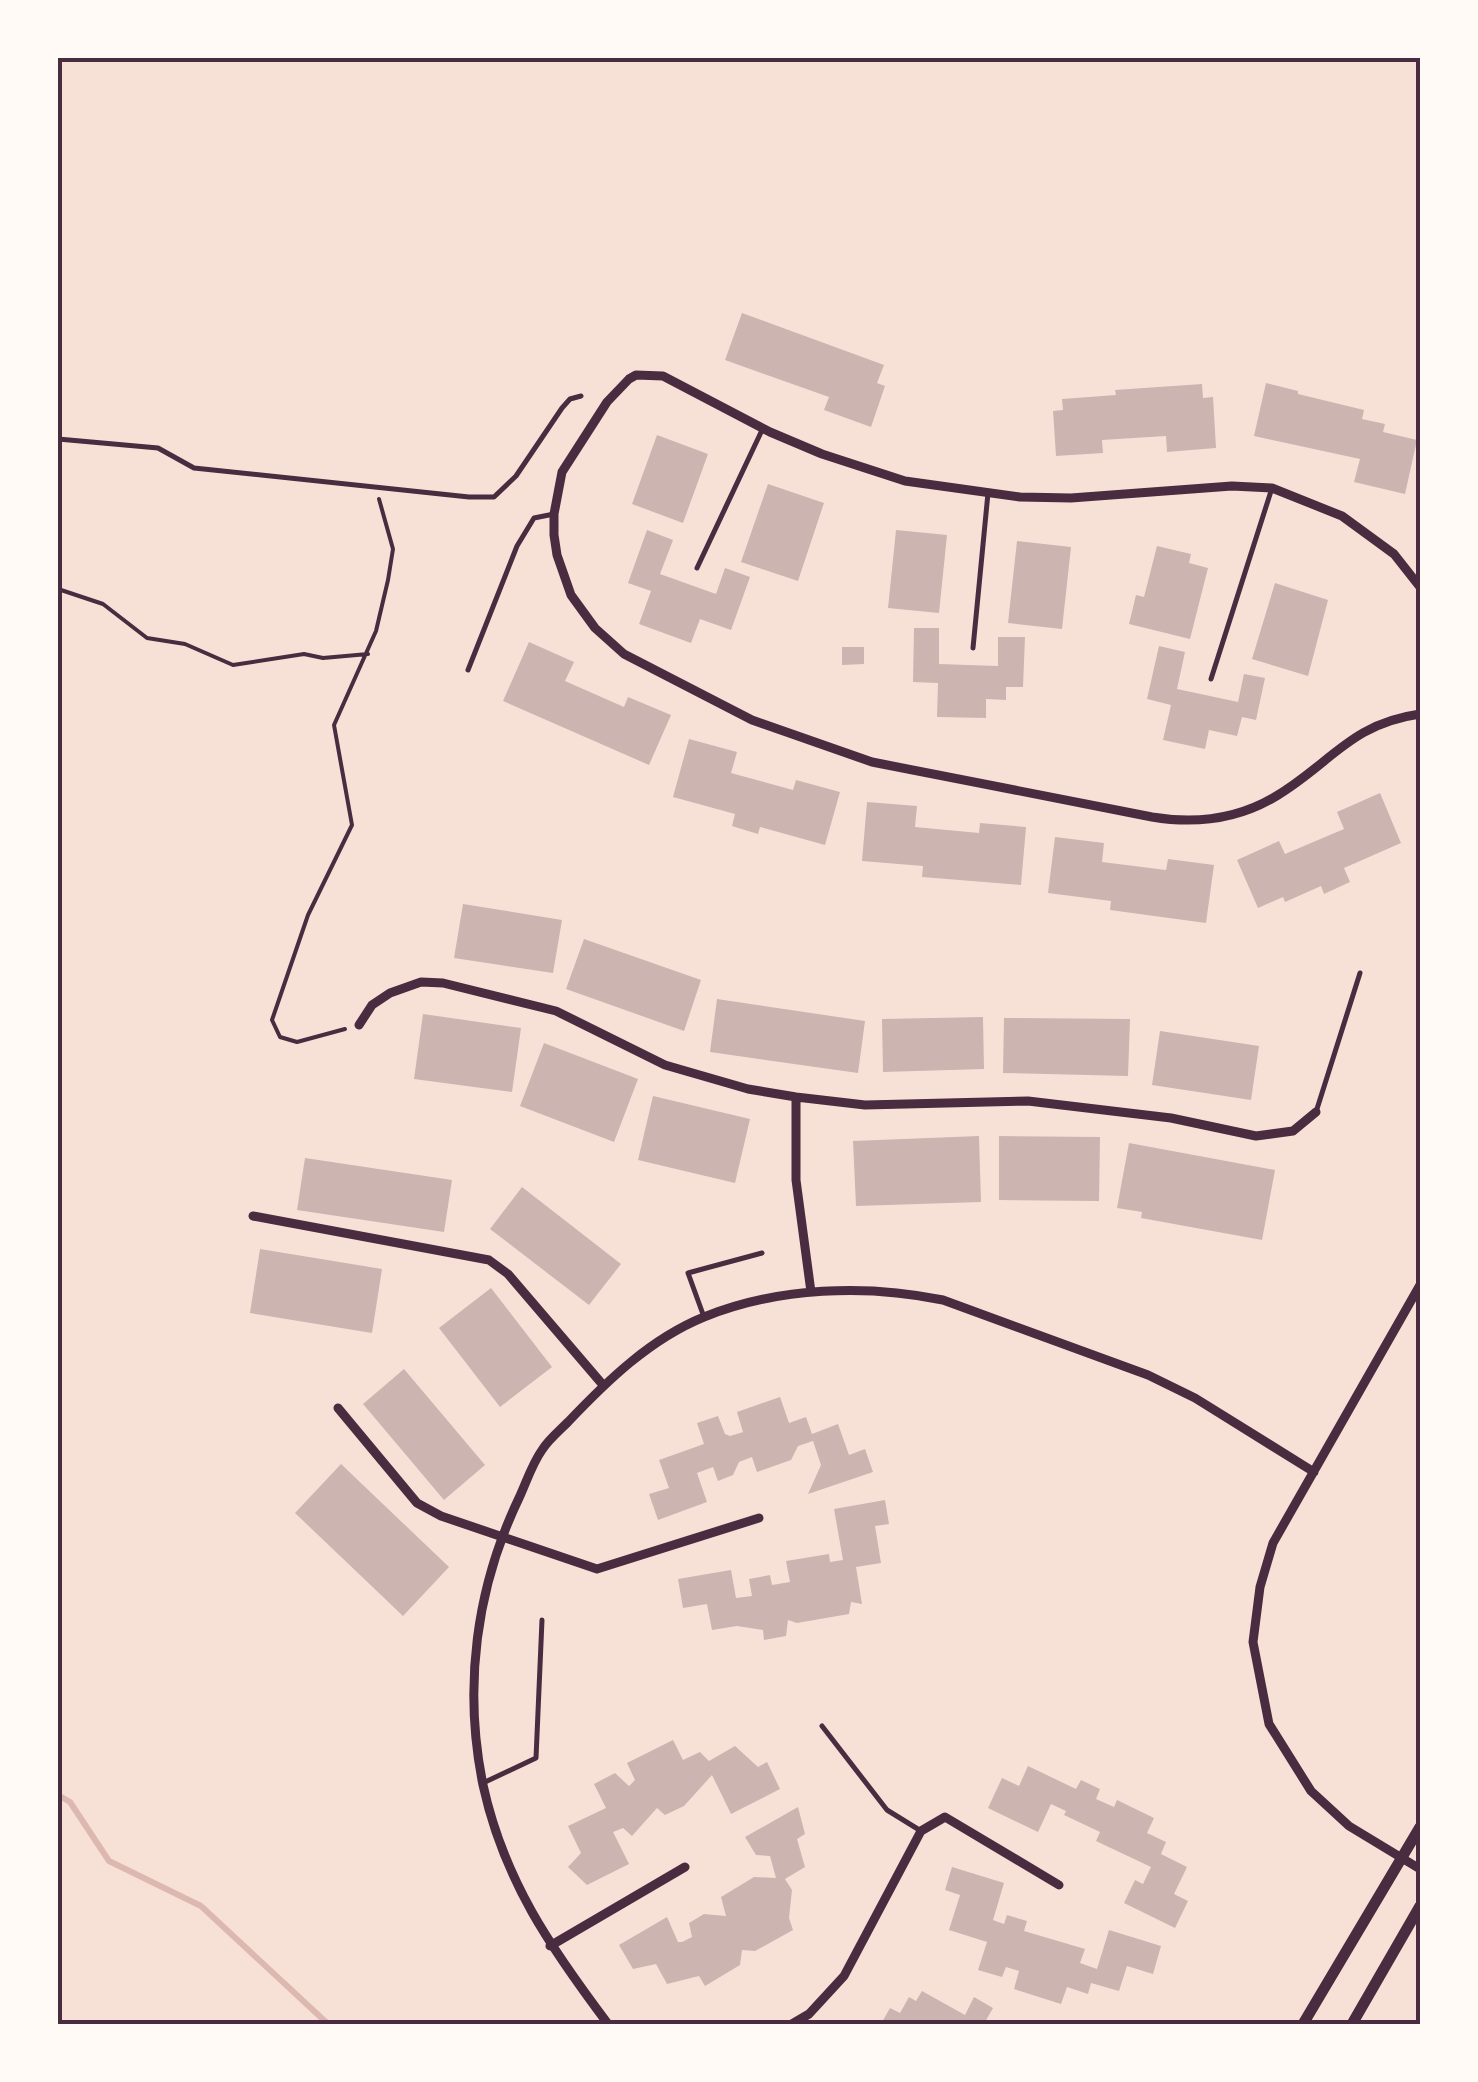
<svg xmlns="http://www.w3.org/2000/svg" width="1478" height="2082" viewBox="0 0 1478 2082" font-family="'Zilla Slab',serif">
<rect width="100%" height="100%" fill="#f7e1d7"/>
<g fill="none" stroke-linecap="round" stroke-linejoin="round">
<path stroke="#dcb8b0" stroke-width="6" d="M58,1795l12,7 39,59 92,45 127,118"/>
</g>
<path fill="#ccb4b1" d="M742,313l142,52 -7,18 8,3 -14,41 -47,-17 5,-13 -104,-37z
M1266,383l32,8v3l66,16 -2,9 23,5 -2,8 34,8 -12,54 -51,-12 6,-23 -106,-23z
M1202,384l1,14 10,-1 3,51 -49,4 -1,-16 -64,4 1,13 -47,3 -3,-45 10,-1 -1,-11 54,-4 -1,-5z
M657,435l51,19 -25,69 -51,-19z
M768,484l56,19 -26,78 -57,-19z
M647,530l26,10 -13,34 56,20 9,-26 25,9 -19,53 -31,-11 -9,24 -52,-19 12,-33 -23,-8z
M896,530l51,5 -8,78 -51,-5z
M1017,541l54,6 -9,82 -54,-6z
M1157,546l34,8 -2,9 19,5 -18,71 -61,-15 7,-29 8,2z
M1275,583l53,17 -20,76 -56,-17z
M914,628h25v36l59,2v-29h27l-2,50h-17v13l-20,-1v19l-49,-1 1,-34 -25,-1z
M529,642l45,20 -9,19 59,26 4,-10 43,18 -22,50 -146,-64z
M1159,646l26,6 -8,37 61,13 6,-28 21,4 -9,42 -14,-3 -5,19 -28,-6 -4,19 -42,-9 8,-35 -24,-6z
M842,647h22v17l-22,1z
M689,739l48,13 -6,21 62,17 3,-10 44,12 -15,53 -65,-18 -2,7 -26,-8 3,-12 -62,-17z
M1380,793l21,50 -57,25 6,14 -26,12 -3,-8 -36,16 -2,-5 -25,11 -21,-48 42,-19 6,13 59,-25 -7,-17z
M867,802l50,4 -2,21 64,6 1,-10 46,4 -5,58 -99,-8 1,-11 -61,-5z
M1055,837l49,6 -2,19 64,8 2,-11 46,6 -8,58 -96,-13 1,-9 -63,-8z
M463,904l99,16 -9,53 -99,-15z
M584,939l117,41 -17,51 -118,-42z
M717,999l148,22 -7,52 -148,-21z
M423,1014l98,14 -9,64 -98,-13z
M983,1017l1,52 -101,3 -1,-53z
M1004,1018l126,1 -2,57 -125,-3z
M1160,1031l99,15 -8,54 -99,-15z
M544,1043l94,36 -24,63 -94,-36z
M653,1096l97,23 -15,64 -97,-23z
M979,1136l2,66 -125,4 -3,-65z
M999,1136l101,1 -1,64 -100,-1z
M1129,1143l146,27 -13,70 -121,-22 1,-6 -25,-4z
M305,1158l147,22 -8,52 -147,-22z
M522,1187l99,77 -32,41 -99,-76z
M260,1249l122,20 -10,64 -122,-20z
M491,1288l61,79 -52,40 -61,-79z
M404,1369l81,96 -41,35 -81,-96z
M780,1397l9,26 17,-6 6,17 26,-10 11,31 16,-6 8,23 -65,22 13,-29 -8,-24 -15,5 -7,14 -34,12 -5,-15 -13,5 -6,13 -15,6 -5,-14 -16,6 10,29 -49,18 -9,-26 20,-6 -10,-28 45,-16 -7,-21 21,-7 7,18 5,2 13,-4 -6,-20z
M341,1464l108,103 -46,49 -108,-103z
M885,1500l4,24 -14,2 6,37 -25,4 6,37 -11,-2 -2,12 -52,9 -9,-3 -2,16 -22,4 -1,-10 -26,-4 -25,4 -5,-26 -24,4 -5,-29 53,-9 5,28 16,-2 -3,-17 21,-4 2,10 18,-3 -4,-21 43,-7 1,8 13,-2 -9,-51z
M673,1740l10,20 17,-8 9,9 26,-15 23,21 9,-5 13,27 -49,25 -19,-39 -28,31 -19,9 -8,-7 -25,28 -9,-8 -10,4 16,32 -42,21 -19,-18 13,-14 -13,-27 38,-18 -12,-24 21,-11 14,13 6,-6 -8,-17z
M1028,1766l48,23 5,-9 19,9 -4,10 18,8 3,-7 37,18 -7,15 19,9 -5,12 26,13 -13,27 14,7 -13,27 -51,-25 11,-23 8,4 8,-17 -55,-26 4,-9 -36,-17 2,-4 -15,-7 -13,28 -50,-24 14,-30 17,8z
M798,1807l7,27 -8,5 8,28 -20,12 7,11 -3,28 4,12 -38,21 -13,-1 -2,15 -35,21 -6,-10 -32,8 -11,-20 -23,5 -14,-24 48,-28 11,25h4l10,-5 -3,-14 15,-9 22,2 -5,-19 33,-20 22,1 -6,-22 -14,-1 -11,-18z
M952,1867l52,16 -11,37 11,4 3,-9 20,6 -3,10 61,18 -5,14 17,6 12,-39 52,16 -8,28 -26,-8 -8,25 -28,-8 -3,11 -21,-7 -6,17 -47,-15 5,-18 -13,-4 -4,10 -24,-7 9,-28 -38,-12 11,-35 -15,-5z
M922,1991l43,24 9,-18 19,11 -9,16h-103l9,-16 10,5 9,-16 7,4z"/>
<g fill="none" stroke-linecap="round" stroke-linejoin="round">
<path stroke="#4a2c40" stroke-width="4" d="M58,589l45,15 44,34 38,6 48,21 71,-11 19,4 45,-4
M345,1029l-48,13 -17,-5 -8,-17 36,-105 44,-90 -18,-100 42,-94 12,-51 5,-31 -14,-50"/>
<path stroke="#4a2c40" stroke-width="5" d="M58,439l100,9 36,20 275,29h25l22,-21 46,-68 8,-9 11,-3
M697,568l66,-140
M973,648l15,-155
M468,670l49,-124 17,-28 20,-4
M1211,679l61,-191
M1316,1112l44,-139
M704,1317l-16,-44 74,-20
M822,1726l65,84 34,21
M483,1783l53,-25 6,-138"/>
<path stroke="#4a2c40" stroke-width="9" d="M1420,587l-26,-33 -52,-38 -70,-28 -40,-2 -161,12 -51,-1 -115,-16 -83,-27 -52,-22 -107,-56 -27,-1 -7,4 -22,23 -45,70 -8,42v21l3,20 14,40 24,33 29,26 128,66 120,42 280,55c42,7 83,3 121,-19 57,-33 76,-74 147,-84
M359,1025l13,-20 18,-12 31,-11 22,1 113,28 109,54 83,24 48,8 69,8 163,-4 143,17 85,18 37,-5 23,-19
M796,1097v83l15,112
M253,1216l236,44 19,14 95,111
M1420,1285l-147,258 -13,44 -7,55 16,82 42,67 38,35 71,43
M338,1408l79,95 24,13 156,53 162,-51
M550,1946l135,-79
M608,2024c-57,-76 -104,-143 -125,-239 -20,-98 -7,-197 36,-287 7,-15 13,-34 23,-48 6,-10 17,-19 26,-28 39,-41 82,-83 136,-105 74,-30 162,-33 239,-17l205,75 47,23 119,74
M792,2024l17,-10 35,-38 77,-145 24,-14 114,68"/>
<path stroke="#4a2c40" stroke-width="11" d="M1303,2024l117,-197
M1352,2024l68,-118"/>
</g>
<rect width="1478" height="2082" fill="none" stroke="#fffaf5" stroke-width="120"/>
<rect x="60" y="60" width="1358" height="1962" fill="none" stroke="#4a2c40" stroke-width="4"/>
</svg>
